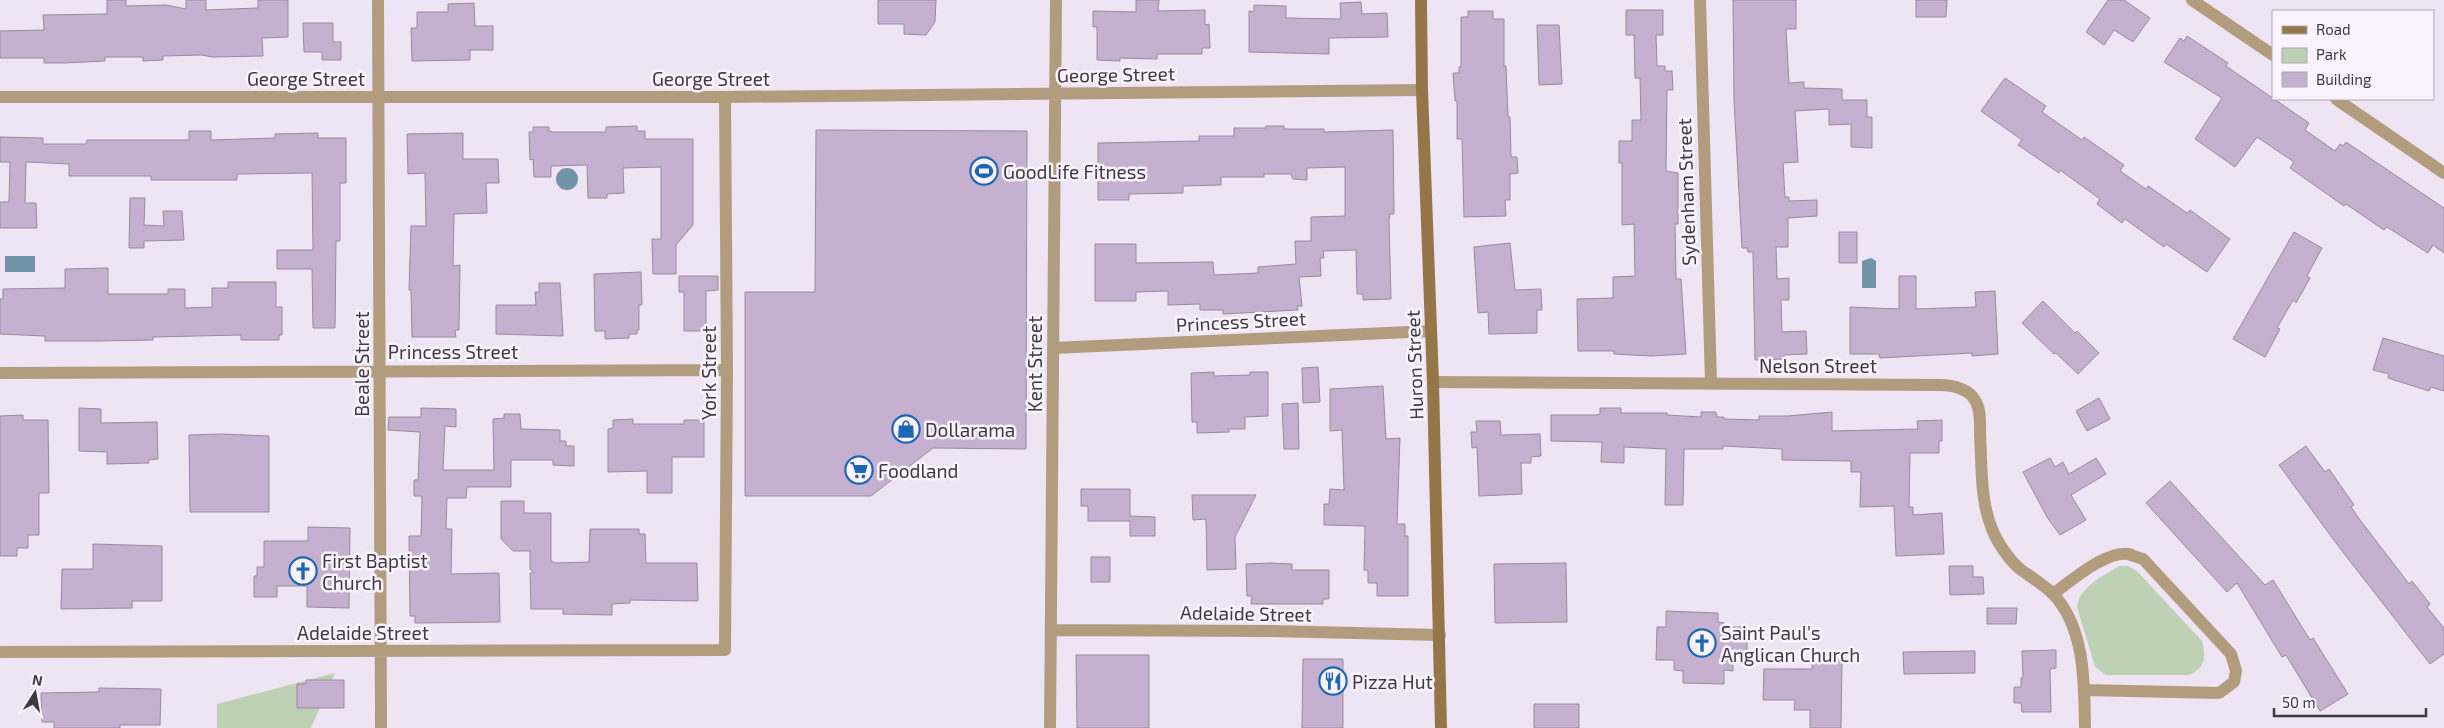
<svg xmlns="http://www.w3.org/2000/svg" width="2444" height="728" viewBox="0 0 2444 728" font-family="'Exo 2',sans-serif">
<rect width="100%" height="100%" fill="#efe4f4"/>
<path fill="#bfd1b4" d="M2119,566h9l9,5 65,70c4,16 4,27 -13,34h-83l-11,-8 -18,-60c3,-21 25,-30 42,-41z
M335,673l-24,55h-94v-24z"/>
<path fill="#7194a8" d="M556 179a11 11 0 1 1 22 0a11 11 0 1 1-22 0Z
M5,256h30v16h-30z
M1871,258l5,3v27h-14v-27z"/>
<path fill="#c5b0cf" stroke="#968c9b" d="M107,0h19v6l40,-1 20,4v-9h20v10l52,-2v-8h30v37l-26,1 1,18 -50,1 -12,-2 -38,1v4l-20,1v-4h-38v4l-41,2h-20v-5h-44v-27l44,-1 -1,-15 64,-1z
M878,0h58l-1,22 -9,13 -22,-1v-10h-26z
M1136,0h23l-1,11 47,-1v15l4,-1 1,24h-8v6h-45v5l-37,-1v3l-23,-1v-33h-4v-16l43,1z
M1733,0h63v29h-10l3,54 15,-1v6l38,1v11h25v17h5v31l-21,-1v-23l-22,1v-16l-34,2 3,51 -15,1 2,34h4v4l28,-1v16l-29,2v29h-12l1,32 12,-1v22h-8l1,32 24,-1 1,23 -23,1v4l-29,1 -2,-108h-5l-1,-4h-5l-8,-148z
M1916,0h31l-1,17h-30z
M2108,0h16l26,18 -17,24 -19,-12 -10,15 -18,-13z
M1361,2l1,12 25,-1 1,24 -59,1v16l-80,-2v-41l5,1v-7l32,1v12l55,1 -1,-16z
M474,3l1,23h18v24h-23v10l-58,1 -1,-33h6v-16h31v-8z
M1626,10h37v25h-7l1,31h8v5h7l1,19h-6l-1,81 12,2v51h-3l1,55h5l5,75 -35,2 -37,-2v-3h-36l-1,-52 36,-1v-21l22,-1 -1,-52 -12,1v-62h-3v-22h13v-21h9l-1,-42h-5l-1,-43h-8z
M1468,11h25v8h11v47h2l2,51h2l1,40h6l1,16 -8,1v26h-5l1,16 -42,1 -2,-78h-5v-38h-2l-2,-28h6v-6h2v-50h7z
M303,23h30v19h8v18h-19v-8h-18z
M1537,25h22l3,59 -23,1z
M2187,36l41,27 -2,3 83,57 -4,7 30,21 5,-7 3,2 3,-4 98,66v45l-11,-8 -5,8 -41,-26 -3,3 -38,-26 -2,2 -54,-38 4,-6 -37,-25 -22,30 -40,-28 27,-41 -58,-36 16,-24 4,3z
M2005,78l41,28 -4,6 40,28 2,-3 40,28 -4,6 26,18 2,-3 39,27 3,-3 40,29 -23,33 -41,-28 -2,3 -39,-28 -3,4 -25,-19 3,-5 -40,-29 -1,3 -41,-28 4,-5 -41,-29z
M637,126v5h8v8h48v86l-17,20v29h-23l-1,-35h9v-72l-38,1 1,25 -17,1v4h-19l-1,-33 -36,1v11h-17l-1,-18 -3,1 -1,-28h4v-5h16v4l4,1h53v-5z
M1266,126h18v3h40v3l69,-2 1,84h-4l-1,6 2,79 -28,1v-6h-6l-1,-44 -33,1 1,7h-4l1,18 -22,1 3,29h-5l1,4 -75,4v-4h-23v-6l-32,1v-14l-32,1v9h-41v-57h41v19l77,-1 1,13 44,-2v-6l38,-3 -1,-23h16v-24l34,-1v-49l-38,1v12l-14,-1 -2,-5h-27v3h-43v8l-38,1v7l-54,1v6h-31v-57l101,-2v-5h35v-8h32z
M816,130l211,1 -1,318 -93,-1 -62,48h-126v-204h70z
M189,131h22v9l64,-2v-4l43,-1v5h28v45h-6v58h-4l-1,87h-22l-1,-59h-35v-19h36l-1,-77 -75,1v6h-86v-4h-82v-12l-43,-2 -1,41h11l1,25h-37v-26h9l1,-40h-10v-25l43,1v6h43l1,-4h102z
M463,133v26h35l1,24h-13l1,30 -33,1 -1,52 7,-1 -1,65h-4l1,7h-44l-1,-47h-2l2,-64h15l-1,-53 -17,1 -1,-40z
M130,198h15l-1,27 20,1 -1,-15h19l2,29 -40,1v7h-15z
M1839,232h18v31h-18z
M2294,232l28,16 -15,28 3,2 -14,25 -3,-3 -16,28 3,1 -15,28 -32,-18z
M1510,243l5,47 26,-1 1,21h-5v23l-48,1 -1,-22 -10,1 -4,-66z
M108,268v26h60v-5h17v19l27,-1v-19h16v-6h48v25h6v28h-3v5h-38v-5l-88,2v3l-55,1h-53v-5l-45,-2v-35h3v-10l62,-1v-19z
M641,272l1,33h-3v25h-2v4h-8v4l-24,1v-8h-10l-1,-57z
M679,276h39v14l-12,1v40h-22v-39h-5z
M1899,276h17v33l60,-2 -1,-15 20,-1 3,63 -26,2v-3l-92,5 -1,-4h-29v-47l49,2z
M539,283h21l3,53 -67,-2v-29h40l-1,-13h4z
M2043,301l32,32 2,-2 22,22 -21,21 -22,-21 -2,1 -32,-31z
M2383,338l61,18v35l-13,-4 -2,4 -41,-13 1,-4 -16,-4z
M1318,367l2,35 -17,1 -1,-35z
M1214,372v4l36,-1v-3h18v44l-23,1v12h-16v3l-32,1v-11h-5l-1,-49z
M1383,386l3,53 14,-1 -3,86h8v12h3v60h-31v-13h-9v-12l-4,-1 1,-44 -41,-1v-21h5l1,-15 14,1 -2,-60 -12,1v-42z
M2099,398l11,21 -23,12 -11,-20z
M1298,403l1,46h-15l-2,-45z
M79,408l22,1v14l56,-1 1,37 -10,1 1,3 -42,1v-12l-28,-1z
M421,408l35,1v18l-11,-1 -2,44h51l-1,-51 11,-1v-4h16l1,15 39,1v11h6v5h8v20l-21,-1v-5h-42v27h-44l-1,11h-19l-1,31h6l-1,45 48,-1 1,49 -85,1v-7h-5l-1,-80h12l1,-40h-8v-16h4l2,-48 -32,-2 1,-13h32z
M1600,408h21v5h46v2l34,2v-5h15l1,5h7v2l35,1v-4h29l44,-4v19l86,-2 -1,-8 25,-1v21h-3v12h-29l-1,54h4v8l29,-2 2,41 -48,2 -2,-50 -34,1 1,-35h-10v-11l-69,-1v-11l-59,-3v3h-39l-1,56h-18l1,-56 -42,-2v16l-23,-1 1,-20 -51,-1v-26h44l5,-1z
M23,415v5h25l1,73h-10v42h-11v13h-11v8h-17v-140z
M633,419v5h51v-4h20v37h-32v36h-25v-22l-39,1v-43l5,-1v-8z
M1476,421h24l1,14 39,-1 1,22 -10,1v6h-10l1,31 -43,2 -2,-49 -5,1 -1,-16h6z
M222,434l47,2v76h-79l-1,-77z
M2306,446l19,26 4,-3 25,36 -3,2 9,13 49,64 3,-3 18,23 -3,3 17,21v26l-14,10 -91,-117 -60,-82z
M2050,458l5,9 8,-5 6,12 27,-16 10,16 -35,21 15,25 -26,15 -13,-18 -24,-45z
M2170,481l95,104 8,-5 37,60 3,-2 35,56 -28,17 -34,-56 -4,2 -45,-74 -10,9 -81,-89z
M1081,489h49v27l25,1v19h-25v-15h-42v-15h-7z
M1192,495h64l-21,42 1,32 -29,1 -1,-51 -13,1z
M501,501h23v12h27v48l5,2 33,-1 1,-33h49v5h6l1,29h51l1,38 -68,-1v3l-18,1v11l-49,-1v-5h-32l-1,-36h4l-4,-4v-18h-17l-12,-12z
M308,527l42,1 -1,80 -42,-1v-21h-30v11h-23v-21h3v-9h7v-26h44z
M93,544l69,2v55h-30v7l-71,1 1,-40h31z
M1091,557h19v25h-19z
M1271,563l21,1v6h37v29h-6v5h-72l1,-8h-5l-1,-32z
M1566,563l1,59 -72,1 -1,-59z
M1949,566h24v11h10l1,17 -34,1z
M1987,608h30l-1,16h-29z
M1666,611l52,2v9l6,1 -1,4h24v33h-14v11l-9,-1v14l-41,-1v-12l-9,-1v-10h-18l1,-33h9z
M2056,650v18l-6,1 1,43h-29l-1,-9h-7v-16h7v-9h2l-1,-27z
M1975,651v22l-71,1 -1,-22z
M1076,655h73v73h-72z
M1303,659h40v69h-41z
M1812,659l30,1 -1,68h-31v-18h-16l1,-10h-32l1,-31h48z
M306,680h38v28h-47v-24h9z
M99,688l62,1 -1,36h-40v3h-66v-6h-12l-1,-29 58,-1z
M1534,704h45v24h-45z"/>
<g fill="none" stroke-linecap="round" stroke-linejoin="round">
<path stroke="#b19c7e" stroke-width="12" d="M378,0l3,728
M1700,0l11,382
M2192,0l81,55
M0,97h725l697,-7
M2336,99l108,74
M1053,348l378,-17
M0,373l727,-3
M1433,382l507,3c13,0 30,4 36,17 5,9 4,23 4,33 2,31 0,65 12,94 5,13 17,31 28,40 11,8 24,16 33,25 33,35 31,90 32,134
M2053,594c18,-13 52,-43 75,-40 5,1 10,4 15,5l88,95 5,17 -2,11 -15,11 -135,-3
M1052,630l216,1 172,4
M0,652l725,-2 2,-280 -2,-273
M1050,728l6,-728"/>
<path stroke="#957648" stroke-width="12" d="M1421,0l1,90 11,292 8,346"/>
</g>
<defs>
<g id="stadium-ring" transform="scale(1.4375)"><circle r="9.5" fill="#fbf2ff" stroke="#1b67b6" stroke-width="1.5"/><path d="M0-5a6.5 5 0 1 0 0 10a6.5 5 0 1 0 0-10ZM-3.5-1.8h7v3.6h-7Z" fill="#1b67b6"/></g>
<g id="shop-ring" transform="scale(1.4375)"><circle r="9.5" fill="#fbf2ff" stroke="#1b67b6" stroke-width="1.5"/><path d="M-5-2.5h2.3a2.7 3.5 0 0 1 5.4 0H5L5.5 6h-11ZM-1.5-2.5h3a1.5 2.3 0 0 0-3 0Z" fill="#1b67b6"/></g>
<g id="supermarket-ring" transform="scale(1.4375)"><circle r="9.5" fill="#fbf2ff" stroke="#1b67b6" stroke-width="1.5"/><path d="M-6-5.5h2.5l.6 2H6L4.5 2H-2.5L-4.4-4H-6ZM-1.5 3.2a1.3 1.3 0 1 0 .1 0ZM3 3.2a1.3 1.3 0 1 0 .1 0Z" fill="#1b67b6"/></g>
<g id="church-ring" transform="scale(1.4375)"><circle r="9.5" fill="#fbf2ff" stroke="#1b67b6" stroke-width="1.5"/><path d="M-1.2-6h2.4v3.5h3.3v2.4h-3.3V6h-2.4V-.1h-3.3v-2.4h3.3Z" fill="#1b67b6"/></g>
<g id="restaurant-ring" transform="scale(1.4375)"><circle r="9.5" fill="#fbf2ff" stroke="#1b67b6" stroke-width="1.5"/><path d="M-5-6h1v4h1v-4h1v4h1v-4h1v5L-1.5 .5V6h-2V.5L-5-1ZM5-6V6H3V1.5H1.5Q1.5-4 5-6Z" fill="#1b67b6"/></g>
</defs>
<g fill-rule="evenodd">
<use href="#stadium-ring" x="984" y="171"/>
<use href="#shop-ring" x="906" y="429"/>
<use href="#supermarket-ring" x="859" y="470"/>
<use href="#church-ring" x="303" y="571"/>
<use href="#church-ring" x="1702" y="643"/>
<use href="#restaurant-ring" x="1333" y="681"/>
</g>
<g text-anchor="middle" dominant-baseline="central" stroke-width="5" stroke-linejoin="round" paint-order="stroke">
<g font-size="19" fill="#3e393f" stroke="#fbf2ff">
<text transform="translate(1116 74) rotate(-1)">George Street</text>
<text x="306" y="78">George Street</text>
<text x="711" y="78">George Street</text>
<text transform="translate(1686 192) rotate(-92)">Sydenham Street</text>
<text transform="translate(1241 321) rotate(-3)">Princess Street</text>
<text x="453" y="351">Princess Street</text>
<text transform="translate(361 364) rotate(-90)">Beale Street</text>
<text transform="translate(1034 364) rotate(-90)">Kent Street</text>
<text transform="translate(1414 365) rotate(-92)">Huron Street</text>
<text x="1818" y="365">Nelson Street</text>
<text transform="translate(708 373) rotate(-90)">York Street</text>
<text transform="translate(1246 613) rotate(1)">Adelaide Street</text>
<text x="363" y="632">Adelaide Street</text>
</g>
<g font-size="19" fill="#3e393f" stroke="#fbf2ff" text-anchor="start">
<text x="1003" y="171">GoodLife Fitness</text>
<text x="925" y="429">Dollarama</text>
<text x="878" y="470">Foodland</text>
<text x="322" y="560">First Baptist<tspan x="322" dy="22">Church</tspan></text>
<text x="1721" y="632">Saint Paul's<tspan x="1721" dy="22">Anglican Church</tspan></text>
<text x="1352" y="681">Pizza Hut</text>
</g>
</g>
<rect x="2272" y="10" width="162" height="90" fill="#fbf2ff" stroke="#afa8b2"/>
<rect x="2282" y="26" width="25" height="8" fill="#957648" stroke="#afa8b2"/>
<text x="2316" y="35" font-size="15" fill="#3e393f">Road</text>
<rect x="2282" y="48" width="25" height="15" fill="#bfd1b4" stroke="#afa8b2"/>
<text x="2316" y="60" font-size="15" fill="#3e393f">Park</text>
<rect x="2282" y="72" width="25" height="15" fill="#c5b0cf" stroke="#afa8b2"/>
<text x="2316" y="85" font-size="15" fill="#3e393f">Building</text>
<g transform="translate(35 693) rotate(11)" stroke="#fbf2ff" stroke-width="4" paint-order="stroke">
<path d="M0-4L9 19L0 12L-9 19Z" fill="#3e393f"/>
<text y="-8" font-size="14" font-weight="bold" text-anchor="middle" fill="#3e393f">N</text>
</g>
<path d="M2274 708v8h152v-8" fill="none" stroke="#3e393f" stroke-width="2.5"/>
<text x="2282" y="708" font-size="15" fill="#3e393f" stroke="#fbf2ff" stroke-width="4" paint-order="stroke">50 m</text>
</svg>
